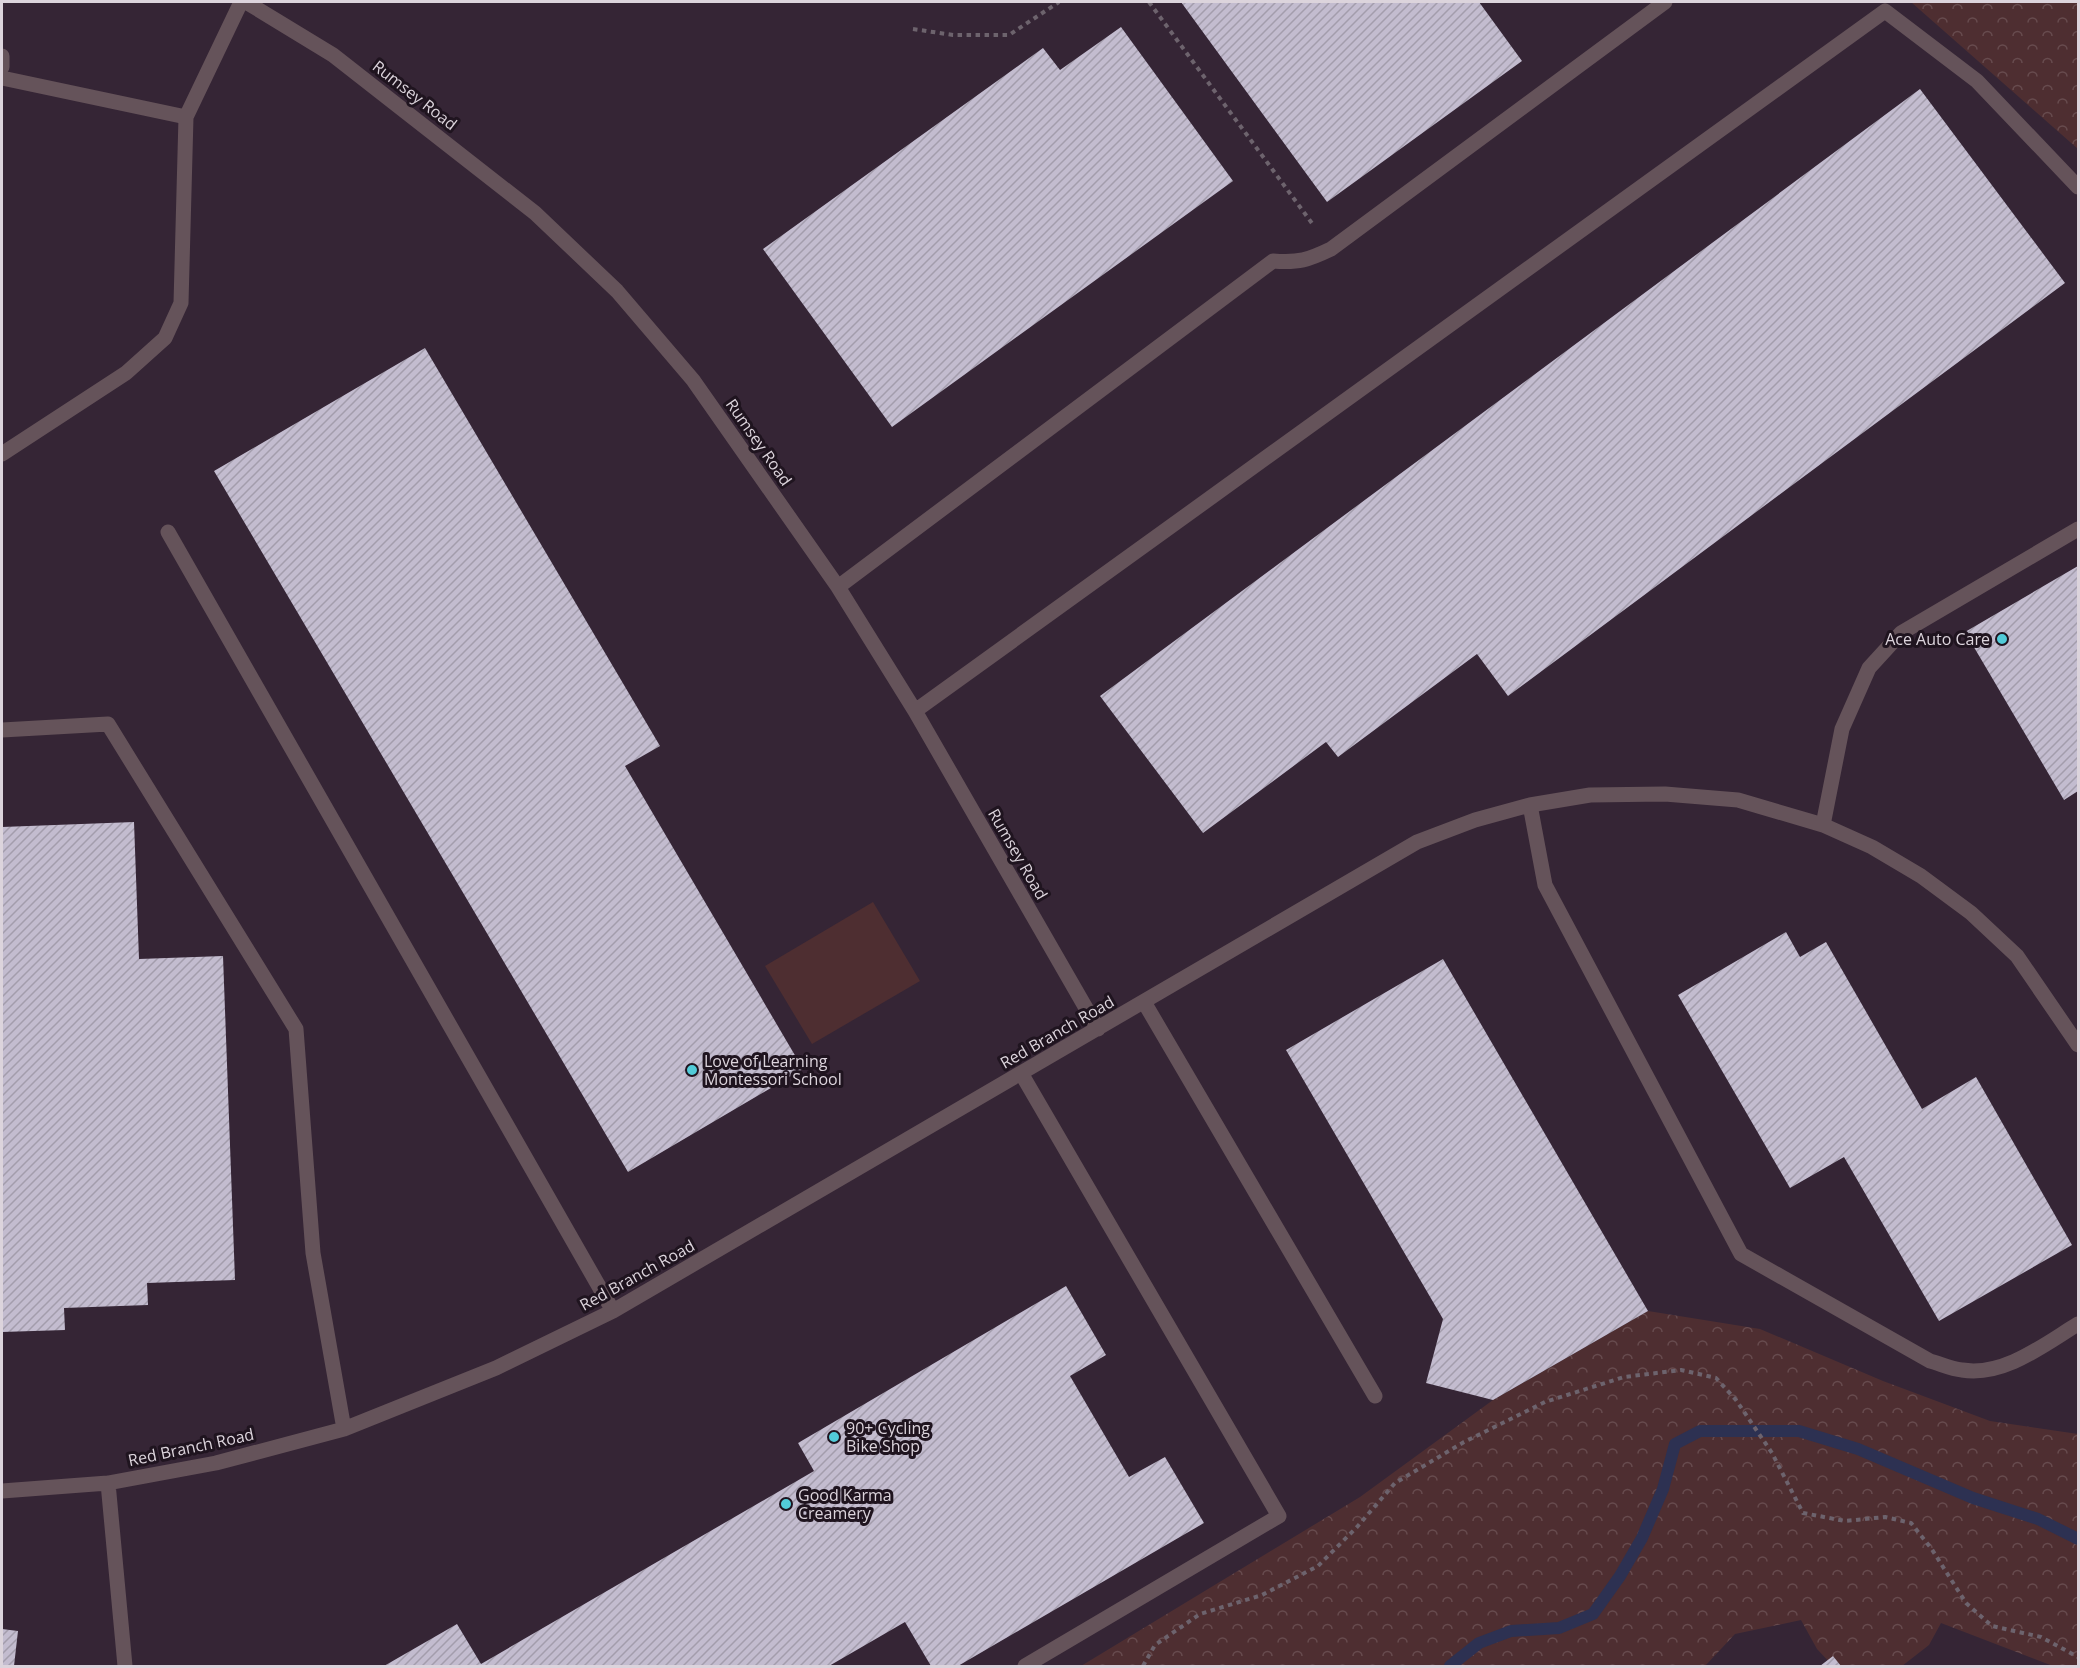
<svg xmlns="http://www.w3.org/2000/svg" width="2080" height="1668" viewBox="0 0 2080 1668" font-family="'Open Sans',sans-serif">
<defs>
<pattern id="forest-crowns" width="20" height="18" patternUnits="userSpaceOnUse" patternTransform="scale(1.5)"><rect width="20" height="18" fill="#4e2e31"/><path d="M2 6a3 3 0 1 1 6 0M12 15a3 3 0 1 1 6 0" fill="none" stroke="#674b4e"/></pattern>
<pattern id="building-hatch" width="6" height="6" patternUnits="userSpaceOnUse" patternTransform="scale(1.5)"><rect width="6" height="6" fill="#c3bccf"/><path d="M-1 1l2-2M0 6l6-6M5 7l2-2" fill="none" stroke="#a39dac"/></pattern>
</defs>
<rect width="100%" height="100%" fill="#291d29"/>
<path fill="#352535" d="M2,2h1976l100,59v1605h-2076z"/>
<path fill="#4e2e31" d="M873,902l47,79 -108,63 -47,-78z"/>
<path fill="url(#forest-crowns)" d="M1911,2h167v147z
M1648,1311l112,18 123,52 107,40 88,13v232h-25l-112,-43 -12,22 -27,21h-69l-16,-17 -16,-29 -66,14 -30,32h-624l279,-169 133,-97z"/>
<g fill="none" stroke-linecap="round" stroke-linejoin="round">
<path stroke="#2d3152" stroke-width="12" d="M1450,1666l29,-23 32,-12 48,-3 34,-14 27,-38 22,-38 21,-49 12,-45 25,-13h99l59,18 115,49 65,21 40,20"/>
</g>
<path fill="url(#building-hatch)" d="M1181,2h298l43,59 -195,141z
M1121,27l112,154 -341,246 -129,-178 280,-201 17,22z
M1920,89l145,194 -557,413 -31,-42 -139,103 -12,-15 -123,91 -103,-137z
M425,348l235,398 -35,20 178,303 -175,103 -414,-701z
M2078,566v225l-14,9 -99,-168z
M134,822l5,137 84,-3 12,324 -88,3 1,22 -84,3 1,22 -63,2v-505z
M1786,932l14,25 26,-15 96,167 54,-32 96,168 -133,76 -95,-164 -54,31 -112,-193z
M1443,959l205,352 -155,89 -67,-17 17,-64 -157,-269z
M1066,1286l40,69 -36,21 59,101 36,-20 39,66 -246,143h-27l-26,-44 -76,44h-445l73,-42 24,40 333,-193 -16,-28z
M2,1629l16,2 -4,35h-12z
M1833,1656l8,10h-21z"/>
<g fill="none" stroke-linecap="round" stroke-linejoin="round">
<path stroke="#6d636d" stroke-width="4" stroke-dasharray="4.5 4.5" stroke-linecap="butt" d="M1149,2l165,224
M913,29l40,6h56l50,-33
M1143,1666l12,-21 45,-31 62,-19 56,-29 39,-39 38,-44 69,-41 81,-40 79,-25 57,-7 35,8 20,22 36,53 31,60 42,8 40,-4 26,6 20,25 35,55 26,23 49,11 37,20"/>
<path stroke="#65535a" stroke-width="15" d="M246,2l87,53 202,158 82,78 76,89 145,207 77,124 183,318
M2,56v11
M2,78l184,39
M2,454l124,-81 39,-35 16,-35 5,-186 55,-115
M168,532l445,779
M838,587l435,-326c26,2 35,-1 58,-12l334,-247
M915,711l970,-700 92,70 101,106
M2,730l106,-6 188,305 17,224 31,176
M1530,805l15,80 196,369 189,107c11,3 21,8 32,9 42,7 83,-26 116,-46
M1823,825l19,-96 27,-61 32,-35 177,-104
M1144,1002l231,394
M1021,1073l258,443 -254,150
M108,1483l17,183
M2,1491l106,-8 108,-20 128,-34 152,-61 117,-57 804,-469 58,-22 55,-15 60,-10 75,-1 73,6 85,25 49,22 49,29 50,37 46,43 61,89"/>
</g>
<g fill="#52cbd8" stroke="#1f141f" stroke-width="2">
<circle cx="2002" cy="639" r="6"/>
<circle cx="692" cy="1070" r="6"/>
<circle cx="834" cy="1437" r="6"/>
<circle cx="786" cy="1504" r="6"/>
</g>
<g text-anchor="middle" dominant-baseline="central" stroke-width="6" stroke-linejoin="round" paint-order="stroke">
<g font-size="16" fill="#dcd4dc" stroke="#1f141f">
<text transform="translate(415 95) rotate(38)">Rumsey Road</text>
<text transform="translate(759 442) rotate(55)">Rumsey Road</text>
<text transform="translate(1018 854) rotate(60)">Rumsey Road</text>
<text transform="translate(1057 1032) rotate(-30)">Red Branch Road</text>
<text transform="translate(637 1275) rotate(-29)">Red Branch Road</text>
<text transform="translate(191 1447) rotate(-12)">Red Branch Road</text>
</g>
<g font-size="16" fill="#dcd4dc" stroke="#1f141f" text-anchor="start">
<text x="1990" y="639" text-anchor="end">Ace Auto Care</text>
<text x="704" y="1061">Love of Learning<tspan x="704" dy="18">Montessori School</tspan></text>
<text x="846" y="1428">90+ Cycling<tspan x="846" dy="18">Bike Shop</tspan></text>
<text x="798" y="1495">Good Karma<tspan x="798" dy="18">Creamery</tspan></text>
</g>
</g>
<rect width="2080" height="1668" fill="none" stroke="#dcd4dc" stroke-width="6"/>
</svg>
